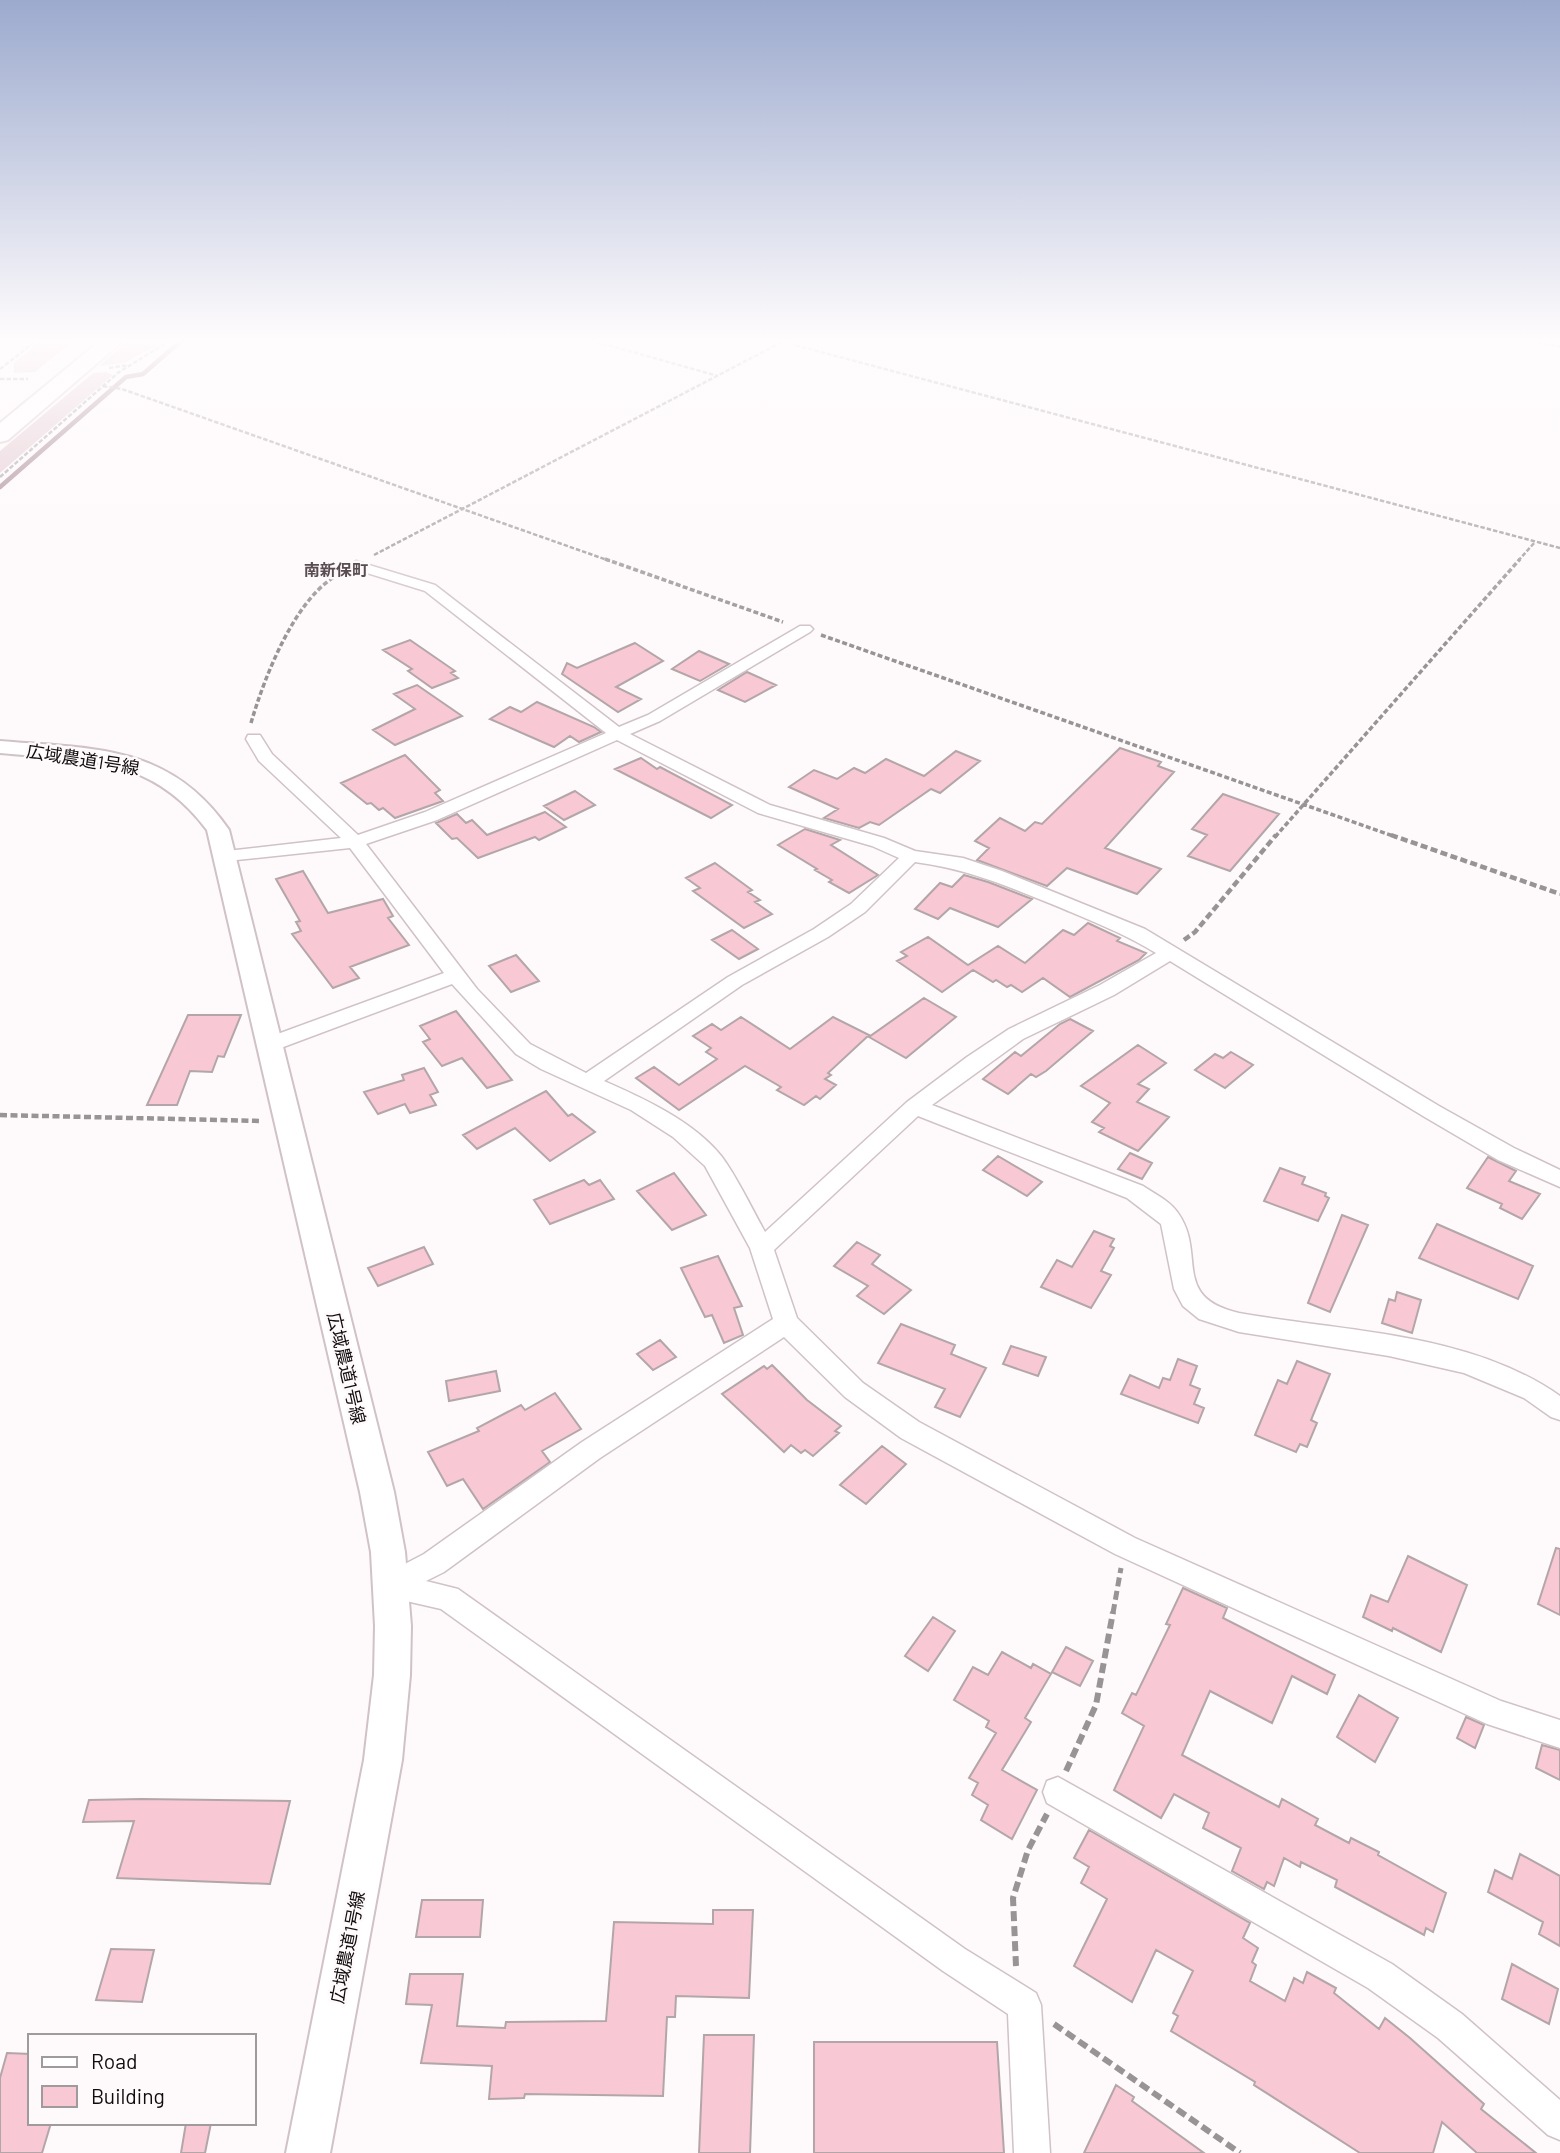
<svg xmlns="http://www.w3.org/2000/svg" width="1560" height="2153" viewBox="0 0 1560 2153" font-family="Barlow,'Noto Sans JP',sans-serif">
<rect width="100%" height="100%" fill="#fef9fa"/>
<path fill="#dcbec6" d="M42,340h33l-40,32 -21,1v-10z
M129,340h38l-43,23 -25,3z
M106,372l7,3 -113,98v-22l93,-78z"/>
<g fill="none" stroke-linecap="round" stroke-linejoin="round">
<path stroke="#92707a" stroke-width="4.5" d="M0,487l126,-110 17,-3 39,-34"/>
</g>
<path fill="#f9c8d5" stroke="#b3a6a9" stroke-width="2" d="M410,640l45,31 -4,2 7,5 -26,10 -24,-17 4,-2 -29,-19z
M635,643l28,18 -47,26 25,12 -23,13 -56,-38 5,-11 10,5z
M699,651l30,13 -29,17 -28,-12z
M747,672l29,13 -31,17 -27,-12z
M417,685l45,31 -67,29 -22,-15 42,-21 -21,-15z
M537,702l57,25 7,5 -22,10 -9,-6 -16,11 -64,-28 20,-12 11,5z
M1120,748l41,14 -3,4 16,6 -69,76 56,21 -24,25 -70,-26 -20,18 -70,-26 12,-12 -14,-7 25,-23 25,13 10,-9 7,2z
M956,751l24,10 -40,32 -9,-4 -52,36 -9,-3 -11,6 -35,-10 14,-9 -49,-22 25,-17 23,9 17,-11 11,5 21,-14 38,17z
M405,755l35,35 -5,3 8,8 -48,17 -12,-10 -4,2 -8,-7 -4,1 -26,-21z
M641,758l16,11 3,-2 72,38 -21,13 -96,-49z
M575,791l20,14 -31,15 -20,-14z
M1223,794l56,20 -49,57 -42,-15 19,-21 -15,-6z
M545,812l21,15 -27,13 -4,-3 -57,21 -21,-20 -5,1 -16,-16 21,-9 9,9 6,-3 15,15z
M805,829l35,11 -9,5 47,30 -29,18 -20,-11 3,-2 -17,-10 2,-1 -39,-24z
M715,863l37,27 -4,2 12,8 -5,2 17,12 -28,14 -51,-37 7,-3 -14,-10z
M303,871l25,42 55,-14 10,17 -5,2 21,27 -59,22 9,11 -26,10 -41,-54 9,-3 -5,-9 4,-1 -24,-42z
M964,875l24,7 44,17 -34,28 -48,-19 -12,11 -23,-10 25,-26 12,4z
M1088,923l32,15 -3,3 29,12 -7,7 -69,37 -27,-19 -21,14 -11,-7 -4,2 -11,-7 -3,2 -20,-12 -31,22 -45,-31 10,-5 -6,-4 27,-15 40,28 30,-19 27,17 38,-33 11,5z
M732,930l26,19 -19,10 -27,-19z
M516,955l23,26 -28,11 -22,-26z
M924,998l32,19 -50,41 -37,-21z
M456,1011l56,69 -25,8 -25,-30 -20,8 -19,-24 7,-3 -10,-13z
M188,1015h53l-17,42 -6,-1 -6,16 -22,-1 -13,34h-30z
M741,1017l49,32 43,-32 36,18 -41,38 3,2 -6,4 11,6 -16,14 -4,-3 -12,9 -27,-15 4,-3 -36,-21 -66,44 -43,-32 18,-11 25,18 38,-26 -11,-7 5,-4 -18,-12 19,-12 9,6z
M1070,1019l23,12 -47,40 -10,6 -5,-3 -23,20 -25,-15 32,-27 6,4 39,-32z
M1138,1045l28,18 -28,21 11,5 -12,13 32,15 -31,34 -39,-19 5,-4 -12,-6 18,-19 -29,-17z
M1231,1052l22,13 -28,23 -30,-18 20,-16 8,4z
M424,1068l14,24 -8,3 6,10 -26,8 -5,-9 -27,10 -14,-22 40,-12 -2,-5z
M546,1091l22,25 4,-2 23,18 -45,29 -35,-33 -38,21 -14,-14z
M1130,1153l22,10 -10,16 -24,-10z
M998,1156l44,26 -15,14 -44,-26z
M1488,1157l28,14 -7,10 31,13 -18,25 -22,-11 2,-4 -35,-16z
M1280,1168l25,9 -3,7 24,9 -1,3 4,2 -11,23 -54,-20z
M674,1173l32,42 -34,15 -35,-39z
M584,1180l5,5 11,-5 14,19 -64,25 -16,-24z
M1342,1215l26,10 -38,87 -22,-9z
M1437,1224l96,42 -15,33 -99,-41z
M1094,1231l20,8 -4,7 4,2 -13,23 10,4 -20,33 -50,-21 16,-27 15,7z
M857,1242l23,13 -8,9 39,26 -27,24 -27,-18 11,-10 -34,-20z
M424,1247l9,17 -55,22 -10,-18z
M718,1256l24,50 -8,2 9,27 -19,8 -12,-28 -7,2 -24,-49z
M1397,1292l24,8 -9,33 -30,-10 7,-24 6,2z
M901,1324l54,21 -4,9 35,14 -26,49 -25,-10 10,-18 -67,-26z
M660,1340l16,17 -23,13 -16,-16z
M1011,1346l35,11 -8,19 -35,-12z
M1178,1359l19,7 -7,19 10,4 -6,15 10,4 -6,15 -77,-29 9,-19 29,13 4,-10 7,2z
M1297,1361l33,13 -19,46 6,3 -10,24 -7,-3 -4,8 -41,-17 23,-55 9,4z
M772,1365l35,35 34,26 -6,5 4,2 -26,23 -8,-6 -4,3 -10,-8 -7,7 -62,-58 42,-28 3,3z
M496,1371l4,20 -51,10 -3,-20z
M555,1393l26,36 -39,22 8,11 -67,47 -20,-30 -16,7 -19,-34 51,-21 -2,-3 44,-23 4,5z
M882,1446l24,18 -40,40 -26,-19z
M1556,1548l4,1v66l-22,-11z
M1408,1556l59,29 -26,67 -48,-24 -1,3 -29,-14 8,-22 17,7z
M1183,1588l44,20 -4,10 112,57 -8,19 -35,-18 -20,47 -62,-32 -28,64 97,52 3,-8 36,20 -3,6 34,18 2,-5 28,14 -1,3 68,38 -13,39 -7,-4 -2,7 -89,-48 2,-7 -36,-18 -1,5 -16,-9 -10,28 -7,-4 -3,7 -32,-18 9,-23 -38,-20 6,-15 -35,-19 -13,24 -47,-28 30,-64 -22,-13 10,-20 4,2 34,-70 -4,-1z
M933,1617l22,14 -27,40 -23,-15z
M1066,1647l27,14 -13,25 -28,-14z
M1002,1652l29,16 2,-4 18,10 -26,44 6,4 -29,48 35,20 -25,49 -31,-19 7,-15 -16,-10 6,-12 -9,-5 27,-45 -10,-6 3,-6 -35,-21 19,-33 15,8z
M1359,1695l39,23 -23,44 -38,-25z
M1466,1717l18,8 -9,23 -18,-10z
M1542,1745l18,5v30l-24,-12z
M141,1799l149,2 -20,83 -153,-6 17,-57 -51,1 6,-22z
M1089,1830l161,93 -7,15 15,10 -6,14 4,3 -6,16 35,20 9,-23 9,5 4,-11 29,16 -2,5 45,36 6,-11 25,20 74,66 -3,5 55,44h-59l-35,-31 -9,31h-73l-106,-68 1,-3 -84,-51 7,-15 -5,-3 20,-42 -37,-21 -24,52 -58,-36 33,-67 -26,-16 8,-16 -15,-9z
M1520,1854l40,22v70l-21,-12 4,-12 -55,-30 7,-22 17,9z
M422,1900h61l-3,37h-64z
M713,1910h40l-4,88 -73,-2 -1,21h-8l-4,79 -138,-2 -1,4 -35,1 3,-33 -71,-3 11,-58 -26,-1 4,-30h53l-6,52 48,2 1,-6 100,-1 8,-99 99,2z
M111,1949l43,1 -12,52 -46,-2z
M1512,1964l46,25 -9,35 -47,-25z
M704,2035h50l-4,118h-51z
M814,2042h183l7,111h-190z
M7,2053l23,1v69h21l-9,30h-42v-75z
M1116,2085l18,12 -2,4 72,52h-120z
M186,2123h25l-6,30h-24z"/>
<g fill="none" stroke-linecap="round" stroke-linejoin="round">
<g stroke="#d0c2c6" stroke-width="3">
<path id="minor" d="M356,561l79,24 184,142 29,-12 152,-89h10l3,3 -3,3 -150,89 -30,13 140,71 114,33 31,13 48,7 39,13 143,58 294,177 75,42 46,22v17l-62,-27 -75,-44 -253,-155 -56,34 -91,44 -91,66 211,81c12,8 27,15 35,27 29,41 -8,84 61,100 106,19 230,19 321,83v24l-9,-3 -27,-19 -60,-25 -75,-17 -150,-24 -40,-13 -16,-13 -9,-17 -13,-65 -34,-26 -209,-82 -144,134 23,68 66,65 56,39 216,116 366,163 59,19v28l-73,-24 -372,-170 -214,-116 -56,-41 -61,-60 -184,121 -156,114 -18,9 32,8 507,360 71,44 5,12 9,148h-36l-6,-139 -65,-43 -502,-362 -61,-14 -4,-9 4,-9 44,-23 158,-112 191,-123 -23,-71 -45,-82 -32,-29 -42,-27 -90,-41 -25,-15 -64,-70 -174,65h-14l-3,-5 3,-5 180,-66 -94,-125 -123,13 -6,-1 -3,-4 3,-4 6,-1 114,-13 -82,-77 -13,-22 2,-4h12l12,19 86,81 67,-23 181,-79 -181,-142 -74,-23 -2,-3zM617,740l141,73 114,33 27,12 -48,46 -37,25 -86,48 -142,96 -56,-29 -53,-55 -111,-145 71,-24zM915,862c54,7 94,25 144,45 33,14 66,27 97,46l-56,32 -91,44 -42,28 -60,45 -142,130c-14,-25 -27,-53 -43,-75 -27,-35 -79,-59 -118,-76l138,-96 86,-48 37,-25z
M1058,1777l334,187 70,50 98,86v40l-12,-5 -110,-97 -70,-50 -321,-185 -4,-11 4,-11z"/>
</g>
<g stroke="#d0c2c6" stroke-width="4">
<path id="tertiary" d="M0,741c94,8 170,3 229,89l165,662 11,60 6,74 -1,49 -8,85 -72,393h-44l78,-393 10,-85 1,-49 -4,-74 -11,-60 -153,-662c-56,-75 -122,-69 -207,-77z"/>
</g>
<g stroke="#d0c2c6" stroke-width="4">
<path id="motorway" d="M101,340h23l-116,100 -8,2v-19z"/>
</g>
<path stroke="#989394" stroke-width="2.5" stroke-dasharray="4.5 2" stroke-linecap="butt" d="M590,340l128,36
M1525,340l35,7
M783,342l777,206
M109,368l19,-3
M0,369l37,-29
M0,379h28
M103,386l19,3 488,172
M0,477l119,-105 52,-32
M374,555l408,-213
M1518,561l17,-19"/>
<path stroke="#989394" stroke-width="3.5" stroke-dasharray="5 2.5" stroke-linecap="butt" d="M605,559l178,63
M821,635l575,202
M251,723c13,-45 46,-131 91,-150
M1275,837l245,-278"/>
<path stroke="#989394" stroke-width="4.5" stroke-dasharray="7 3.5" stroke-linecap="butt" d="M1391,835l169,59
M1184,940l11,-8 81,-97
M0,1115l262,6"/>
<path stroke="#989394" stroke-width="5" stroke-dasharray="9 4.5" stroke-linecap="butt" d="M1113,1613l8,-45"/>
<path stroke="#989394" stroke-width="6" stroke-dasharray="10 5" stroke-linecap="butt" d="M1066,1771l30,-66 17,-93
M1016,1966l-3,-68 15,-48 19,-36
M1054,2024l186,129"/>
<use href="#minor" fill="#fff" fill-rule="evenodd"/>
<use href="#tertiary" fill="#fff" fill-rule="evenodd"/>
<use href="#motorway" fill="#fff" fill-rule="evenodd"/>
</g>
<linearGradient id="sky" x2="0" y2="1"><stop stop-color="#9caace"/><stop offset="0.53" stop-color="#fffcfd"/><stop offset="1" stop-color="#fffcfd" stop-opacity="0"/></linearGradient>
<rect width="1560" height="642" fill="url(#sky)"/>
<g text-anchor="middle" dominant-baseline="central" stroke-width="5" stroke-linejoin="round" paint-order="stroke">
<g font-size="16" font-weight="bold" fill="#594d50" stroke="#fef9fa">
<text x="336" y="569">南新保町</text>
</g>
<g font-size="18" fill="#110c0d" stroke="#fef9fa">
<text transform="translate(83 759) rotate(9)">広域農道1号線</text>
<text transform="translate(347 1368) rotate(77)">広域農道1号線</text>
<text transform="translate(347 1947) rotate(-79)">広域農道1号線</text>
</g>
</g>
<rect x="28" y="2034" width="228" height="91" fill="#fef9fa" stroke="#9f9a9b" stroke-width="2"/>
<rect x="42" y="2057" width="35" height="10" fill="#ffffff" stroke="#9f9a9b" stroke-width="2"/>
<text x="91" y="2069" font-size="21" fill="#110c0d">Road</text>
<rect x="42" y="2086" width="35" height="21" fill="#f9c8d5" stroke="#9f9a9b" stroke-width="2"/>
<text x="91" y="2104" font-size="21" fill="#110c0d">Building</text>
</svg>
